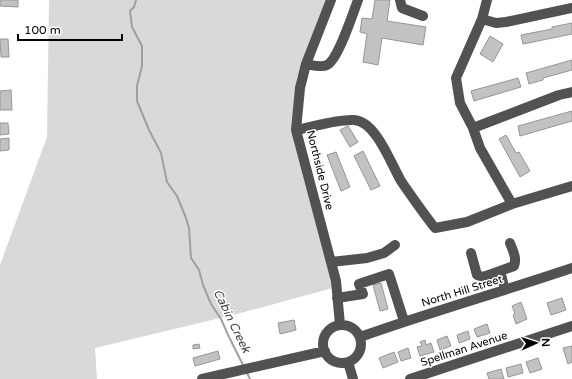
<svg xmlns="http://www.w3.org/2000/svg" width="572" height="379" viewBox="0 0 572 379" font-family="'Varela Round',sans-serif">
<rect width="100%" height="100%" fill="#fff"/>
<path fill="#d9d9d9" d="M49,0h281l-33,77 -3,46 46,163 -103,28 -142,34 2,31h-97v-114l47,-128z"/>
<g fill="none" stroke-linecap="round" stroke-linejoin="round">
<path stroke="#a0a0a0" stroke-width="2" d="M136,0l-2,7 -4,4 2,16 10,19v20l-5,20v15l12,29 12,23 6,29 10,14 9,22 3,10 2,30 8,12 4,15 8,19 10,15 8,18 14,28
M247,373l3,6"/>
</g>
<path fill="#c2c2c2" stroke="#969696" d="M0,0h18v7l-18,-1z
M375,0h15l-3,21 39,6 -3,18 -41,-7 -4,27 -15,-3 4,-28 -7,-2 2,-14 10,1z
M572,23v11l-49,10 -2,-9 31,-6v-2z
M490,36l13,8 -10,18 -13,-8z
M0,39h8l1,18h-8z
M572,60v10l-29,8v2l-14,4 -3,-11z
M518,78l3,9 -47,14 -3,-10z
M11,90l1,20h-12v-19z
M572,111v10l-52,15 -2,-10z
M0,123h8l1,11 -9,1z
M348,126l10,16 -8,5 -10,-17z
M506,135l10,18 3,-1 11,19 -10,6 -21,-38z
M9,138v12l-9,1v-12z
M363,151l17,35 -9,4 -17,-34z
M336,152l14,35 -9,4 -14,-36z
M381,283l7,26 -8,2 -7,-26z
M562,298l4,12 -15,5 -4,-12z
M521,302l6,17 -11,5 -3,-9 2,-1 -3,-8z
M294,320l2,10 -16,4 -2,-11z
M487,324l3,9 -13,4 -3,-8z
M468,331l2,8 -11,4 -2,-8z
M447,336l4,10 -11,4 -3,-10z
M425,340l1,5 5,-2 3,9 -14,4 -3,-9 5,-1 -2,-4z
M199,344l1,4 -7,1v-4z
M572,346v16l-4,2 -5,-16z
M408,348l3,10 -10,3 -3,-9z
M218,351l2,8 -25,7 -2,-8z
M394,352l4,10 -15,6 -4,-10z
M538,358l4,11 -12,4 -4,-11z
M521,364l2,9 -15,4 -2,-9z
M501,369l3,10h-15l-2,-6z"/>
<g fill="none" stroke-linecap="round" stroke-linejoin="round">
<path stroke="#525252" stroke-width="10" d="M331,0l-25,64 -6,24 -4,42 40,151 4,44
M400,0l2,8 21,8
M482,19l5,-19
M306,64c6,1 15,4 21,1 11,-5 26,-52 31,-65
M473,128l86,-33 13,-3
M296,130c17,-3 41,-11 58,-10 22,1 37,44 47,61 11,16 22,32 34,47l32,-6 45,-18 60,-18
M512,204l-32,-56 -7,-20 -13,-25 -4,-25 26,-59 14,4 10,-1 66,-14
M471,253l6,22 6,2 17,-6 5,19
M331,262l36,-4 17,-5 11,-8
M500,271l14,-5c3,-8 -1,-15 -4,-23
M337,298l26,-4 -4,-10 30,-10 15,47
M323 344a19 19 0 1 1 38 0a19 19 0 1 1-38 0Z
M360,337c70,-25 141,-45 212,-69
M348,362l5,17
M202,379l123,-28
M410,379l162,-53"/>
</g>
<g text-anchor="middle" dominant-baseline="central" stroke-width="3" stroke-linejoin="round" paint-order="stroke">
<g font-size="11" fill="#000" stroke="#fff">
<text transform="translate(320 170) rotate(76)">Northside Drive</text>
<text transform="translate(462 291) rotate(-17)">North Hill Street</text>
<text transform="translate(464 349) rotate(-18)">Spellman Avenue</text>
</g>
<g font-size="12" font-style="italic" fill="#414141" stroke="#fff">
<text transform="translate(232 321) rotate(64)">Cabin Creek</text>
</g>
</g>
<g transform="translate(536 343) rotate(87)" stroke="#ffffff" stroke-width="3" paint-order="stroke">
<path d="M0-3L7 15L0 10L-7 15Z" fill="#000000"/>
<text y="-6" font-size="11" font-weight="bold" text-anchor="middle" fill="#000000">N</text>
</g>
<path d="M18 34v6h104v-6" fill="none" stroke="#000000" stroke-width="2"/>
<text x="24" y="34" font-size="12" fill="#000000" stroke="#ffffff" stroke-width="3" paint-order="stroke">100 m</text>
</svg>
